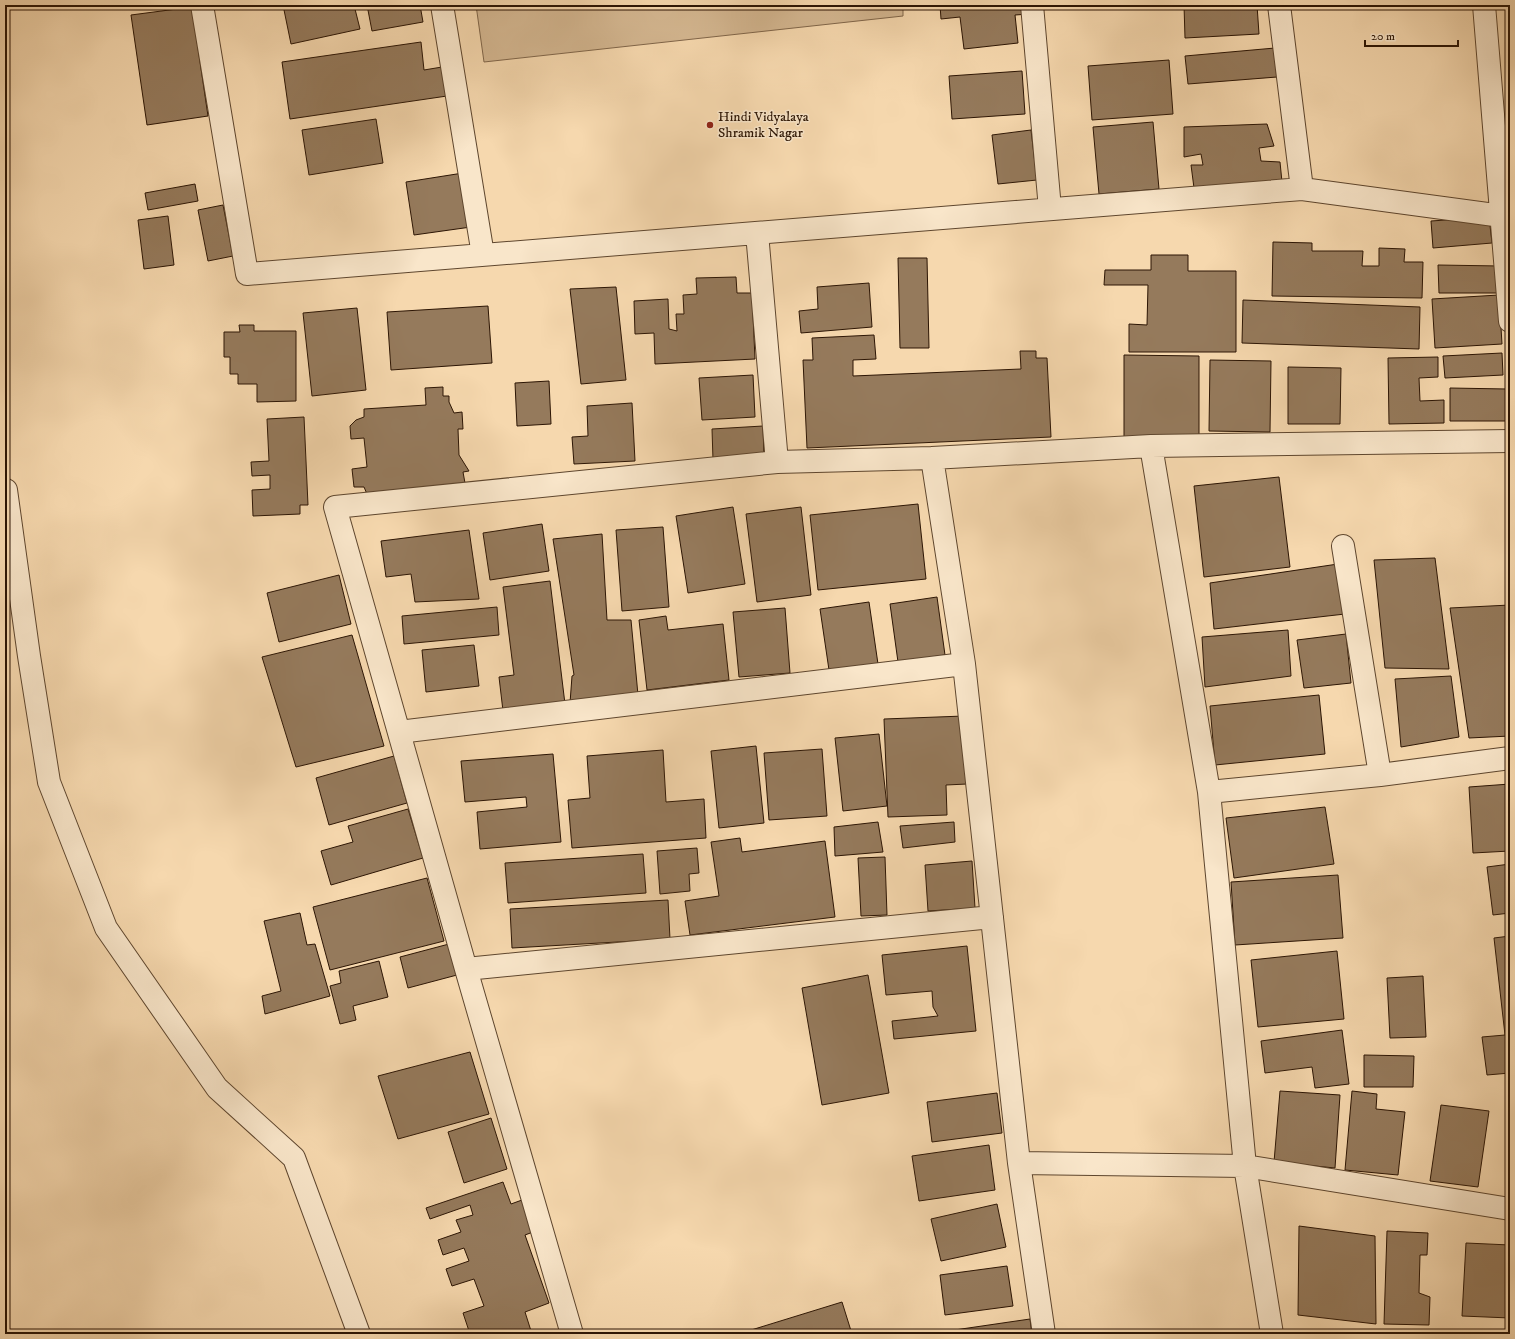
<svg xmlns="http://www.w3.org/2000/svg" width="1515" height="1339" viewBox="0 0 1515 1339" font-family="'IM FELL DW Pica',serif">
<rect width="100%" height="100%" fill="#f6d8ae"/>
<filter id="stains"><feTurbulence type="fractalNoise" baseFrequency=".005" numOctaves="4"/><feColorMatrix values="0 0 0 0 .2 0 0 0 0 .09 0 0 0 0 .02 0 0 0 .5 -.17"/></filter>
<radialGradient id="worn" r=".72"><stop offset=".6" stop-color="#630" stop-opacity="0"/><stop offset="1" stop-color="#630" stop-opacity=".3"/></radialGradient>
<path fill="#d4b791" stroke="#80664a" d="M476,5h427v11l-419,46z"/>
<path fill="#957a5c" stroke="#2c1504" d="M283,5h71l6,24 -69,15z
M367,5h53l3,17 -51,9z
M940,5h88l1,9 -14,1 3,28 -54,6 -4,-32 -19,2z
M1184,5h73l2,29 -74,4z
M192,7l16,109 -61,9 -16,-110z
M421,42l3,28 18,-3 5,29 -157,23 -8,-57z
M1275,48l2,29 -89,7 -3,-28z
M1169,60l4,54 -81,6 -4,-54z
M1022,71l3,43 -73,5 -3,-43z
M376,119l7,44 -74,12 -7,-45z
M1153,122l6,67 -60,5 -6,-67z
M1267,124l7,22 -15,2 2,13 19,1 2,20 -88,6 -3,-23h12l-2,-11 -17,3v-30z
M1031,130l6,50 -39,4 -6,-49z
M463,173l8,54 -57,8 -8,-53z
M195,184l3,17 -50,9 -3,-17z
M223,205l10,51 -25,5 -10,-51z
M168,216l6,49 -30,4 -6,-49z
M1489,217l3,26 -59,5 -2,-27z
M1273,242l39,1v8h51l-1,15h17v-18l26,1 -1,13h19l-1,36 -150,-2z
M1151,255h37v16h48v81h-107v-28l18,1 1,-40h-44l1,-15h46z
M898,258h29l2,90h-29z
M1438,265l62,1 1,27h-62z
M736,277l1,16h15l3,66 -100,5 -1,-31 -19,1 -1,-33 34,-2 1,30 8,2 -1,-17h8l-1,-19 14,-1 -1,-16z
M869,283l3,44 -71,6 -2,-22 19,-2 -1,-22z
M616,287l10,93 -45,4 -11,-95z
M1499,295l3,49 -67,4 -3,-49z
M1243,300l177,7 -1,42 -177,-6z
M488,306l4,57 -101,7 -4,-58z
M357,308l9,82 -54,6 -9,-83z
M239,325h15v6h42v70l-39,1v-18h-19v-10h-8v-17h-6v-25h16z
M874,335l2,24 -23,1v16l168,-7 -1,-18h16v7h11l4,79 -244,11 -4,-88h10l-1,-22z
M1502,353l1,22 -58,3 -2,-22z
M1124,355l75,1v81h-75z
M1438,357v20l-19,1 1,23 24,-1v23l-55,1 -1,-66z
M1210,360l61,1 -1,71 -61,-1z
M1288,367l53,1 -1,56h-52z
M753,375l2,42 -53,3 -3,-42z
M549,381l2,43 -34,2 -2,-43z
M443,387v9h6v6l5,11 8,-1 1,17h-5l1,26 10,16 -6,1 2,11 -98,11 -3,-7h-10l-2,-18 15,-2 -3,-29 -13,1 -1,-13 6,-6 8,-3v-8l62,-4 -1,-17z
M1450,388l57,1v32h-57z
M632,403l3,58 -61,3 -2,-27 16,-1 -1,-30z
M304,417l4,88h-8v9l-47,2 -1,-26 18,-1v-14l-18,1 -1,-14 18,-1 -2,-42z
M763,426l1,32 -51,2 -1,-31z
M1279,477l11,90 -86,10 -10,-91z
M918,504l8,75 -108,11 -8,-75z
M733,507l12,77 -57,9 -12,-77z
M801,507l10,88 -54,7 -11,-88z
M542,524l7,47 -59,9 -7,-47z
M663,527l6,80 -47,4 -6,-81z
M469,530l10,69 -64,3 -4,-28 -25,3 -5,-36z
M602,534l5,86h24l7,75 -68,8 2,-27 2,-1 -21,-136z
M1435,558l14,111 -64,-1 -11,-108z
M1338,564l7,50 -131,15 -4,-46z
M339,575l12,49 -72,18 -12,-49z
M550,581l15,123 -62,7 -4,-34 15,-2 -11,-88z
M937,597l8,58 -47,7 -8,-58z
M869,602l9,62 -49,6 -9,-61z
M1510,605v131l-41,2 -19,-130z
M497,607l2,28 -95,9 -2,-28z
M785,608l5,65 -51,4 -6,-65z
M666,616l2,14 55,-6 6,56 -82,10 -8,-70z
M1288,630l3,46 -86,11 -3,-50z
M1346,634l5,49 -47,5 -7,-48z
M352,635l32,111 -88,21 -34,-110z
M474,645l5,41 -53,6 -4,-42z
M1451,676l8,61 -58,10 -6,-68z
M1319,695l6,59 -110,11 -5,-59z
M964,716l3,68 -21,1 1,30 -59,2 -4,-98z
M879,734l8,72 -44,5 -8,-73z
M756,746l8,77 -45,5 -8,-77z
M822,749l5,67 -58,4 -5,-67z
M663,750l3,52 38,-3 2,39 -134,10 -4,-48 22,-2 -3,-42z
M553,754l8,88 -81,7 -3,-37 50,-5 -1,-10 -61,5 -4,-41z
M394,756l13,47 -78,22 -13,-47z
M1510,784v67l-37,2 -4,-66z
M1325,807l9,57 -100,14 -8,-60z
M408,809l15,49 -92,27 -10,-34 32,-9 -5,-16z
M878,822l5,30 -48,4 -1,-29z
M954,822l1,20 -52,6 -3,-22z
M740,838l2,14 83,-11 10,76 -145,18 -5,-34 34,-5 -8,-54z
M697,848l2,25 -10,1 1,17 -30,3 -3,-43z
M643,854l3,39 -138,10 -3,-40z
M885,857l2,58 -26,1 -3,-58z
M972,861l3,47 -47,3 -3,-46z
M1510,864v49l-17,2 -6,-48z
M1338,875l5,63 -108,7 -4,-63z
M427,878l17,63 -114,29 -17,-63z
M668,900l2,39 -158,9 -2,-39z
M300,913l7,32 8,-1 15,52 -65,18 -3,-18 19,-5 -17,-70z
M1510,936v137l-23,2 -5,-38 23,-2 -11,-97z
M449,944l8,31 -49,13 -8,-31z
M967,946l9,85 -82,8 -2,-18 46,-5 -5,-9 -1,-16 -46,4 -4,-40z
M1337,951l7,68 -86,8 -7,-67z
M379,961l9,36 -35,9 3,14 -16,4 -10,-38 11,-3 -2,-12z
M868,975l21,118 -67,12 -20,-117z
M1423,976l3,61 -36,1 -3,-60z
M1342,1030l7,54 -34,4 -3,-21 -47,6 -4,-32z
M470,1052l19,62 -91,25 -20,-63z
M1364,1055l50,1 -1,31h-49z
M1280,1091l60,4 -5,73 -61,-6z
M1352,1091l25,3 -1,15 29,3 -7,63 -53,-5z
M997,1093l5,40 -70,9 -5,-40z
M1441,1105l48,6 -11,76 -48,-6z
M491,1118l16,51 -43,14 -16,-51z
M989,1145l6,45 -76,11 -7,-45z
M503,1182l8,22 11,-4 11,32 -8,3 24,68 -24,9 7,22h-62l-7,-21 21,-7 -10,-27 -22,7 -6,-17 23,-8 -5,-13 -21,7 -5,-15 23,-8 -5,-12 17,-5 -3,-10 -40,14 -4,-11z
M997,1204l9,43 -65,14 -10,-42z
M1299,1226l76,10 1,88 -78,-9z
M1387,1231l41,2 -1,22h-7l-1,38 11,4 -1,28 -45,-1z
M1466,1243l44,2v73l-48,-2z
M1007,1266l6,40 -68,9 -5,-40z
M842,1302l10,32h-103l-1,-3z
M1030,1319l2,15h-91v-2z"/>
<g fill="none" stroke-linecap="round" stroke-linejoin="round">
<g stroke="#5e462e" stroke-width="24">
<path id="street" d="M202,5l45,269 1055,-85 -23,-184
M442,5l41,250
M1032,5l18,204
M1484,5l26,316
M1302,189l200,27
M757,233l20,229
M6,490l23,166 20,126 57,146 111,160 77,70 65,176
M1343,546l37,229
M399,732l565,-68
M1209,792l171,-17 130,-17
M466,969l526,-52
M1019,1163l226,3 265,43
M572,1334l-106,-365 -131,-462 442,-45 155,-4
M1044,1334l-25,-171 -55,-499 -32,-206 219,-12
M1272,1334l-27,-168 -36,-374 -58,-346 359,-5"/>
</g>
<use href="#street" stroke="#f9e6ca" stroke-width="22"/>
</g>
<circle fill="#8f2418" stroke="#f9e6ca" stroke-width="1.5" cx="710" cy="125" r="4"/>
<g text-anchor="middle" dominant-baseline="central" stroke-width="3" stroke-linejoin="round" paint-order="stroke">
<g font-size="14" fill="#2c1504" stroke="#f9e6ca" text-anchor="start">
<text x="718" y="117">Hindi Vidyalaya<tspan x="718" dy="16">Shramik Nagar</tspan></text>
</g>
</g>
<rect width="1515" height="1339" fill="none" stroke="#f6d8ae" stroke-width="20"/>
<rect x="6" y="6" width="1503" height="1327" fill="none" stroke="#2c1504" stroke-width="2"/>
<rect x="10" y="10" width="1495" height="1319" fill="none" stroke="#2c1504"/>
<path d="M1365 40v6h93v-6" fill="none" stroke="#2c1504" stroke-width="2"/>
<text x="1371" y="40" font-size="12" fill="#2c1504" stroke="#f9e6ca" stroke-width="3" paint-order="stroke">20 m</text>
<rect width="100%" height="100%" filter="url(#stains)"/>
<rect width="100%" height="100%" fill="url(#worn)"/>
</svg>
